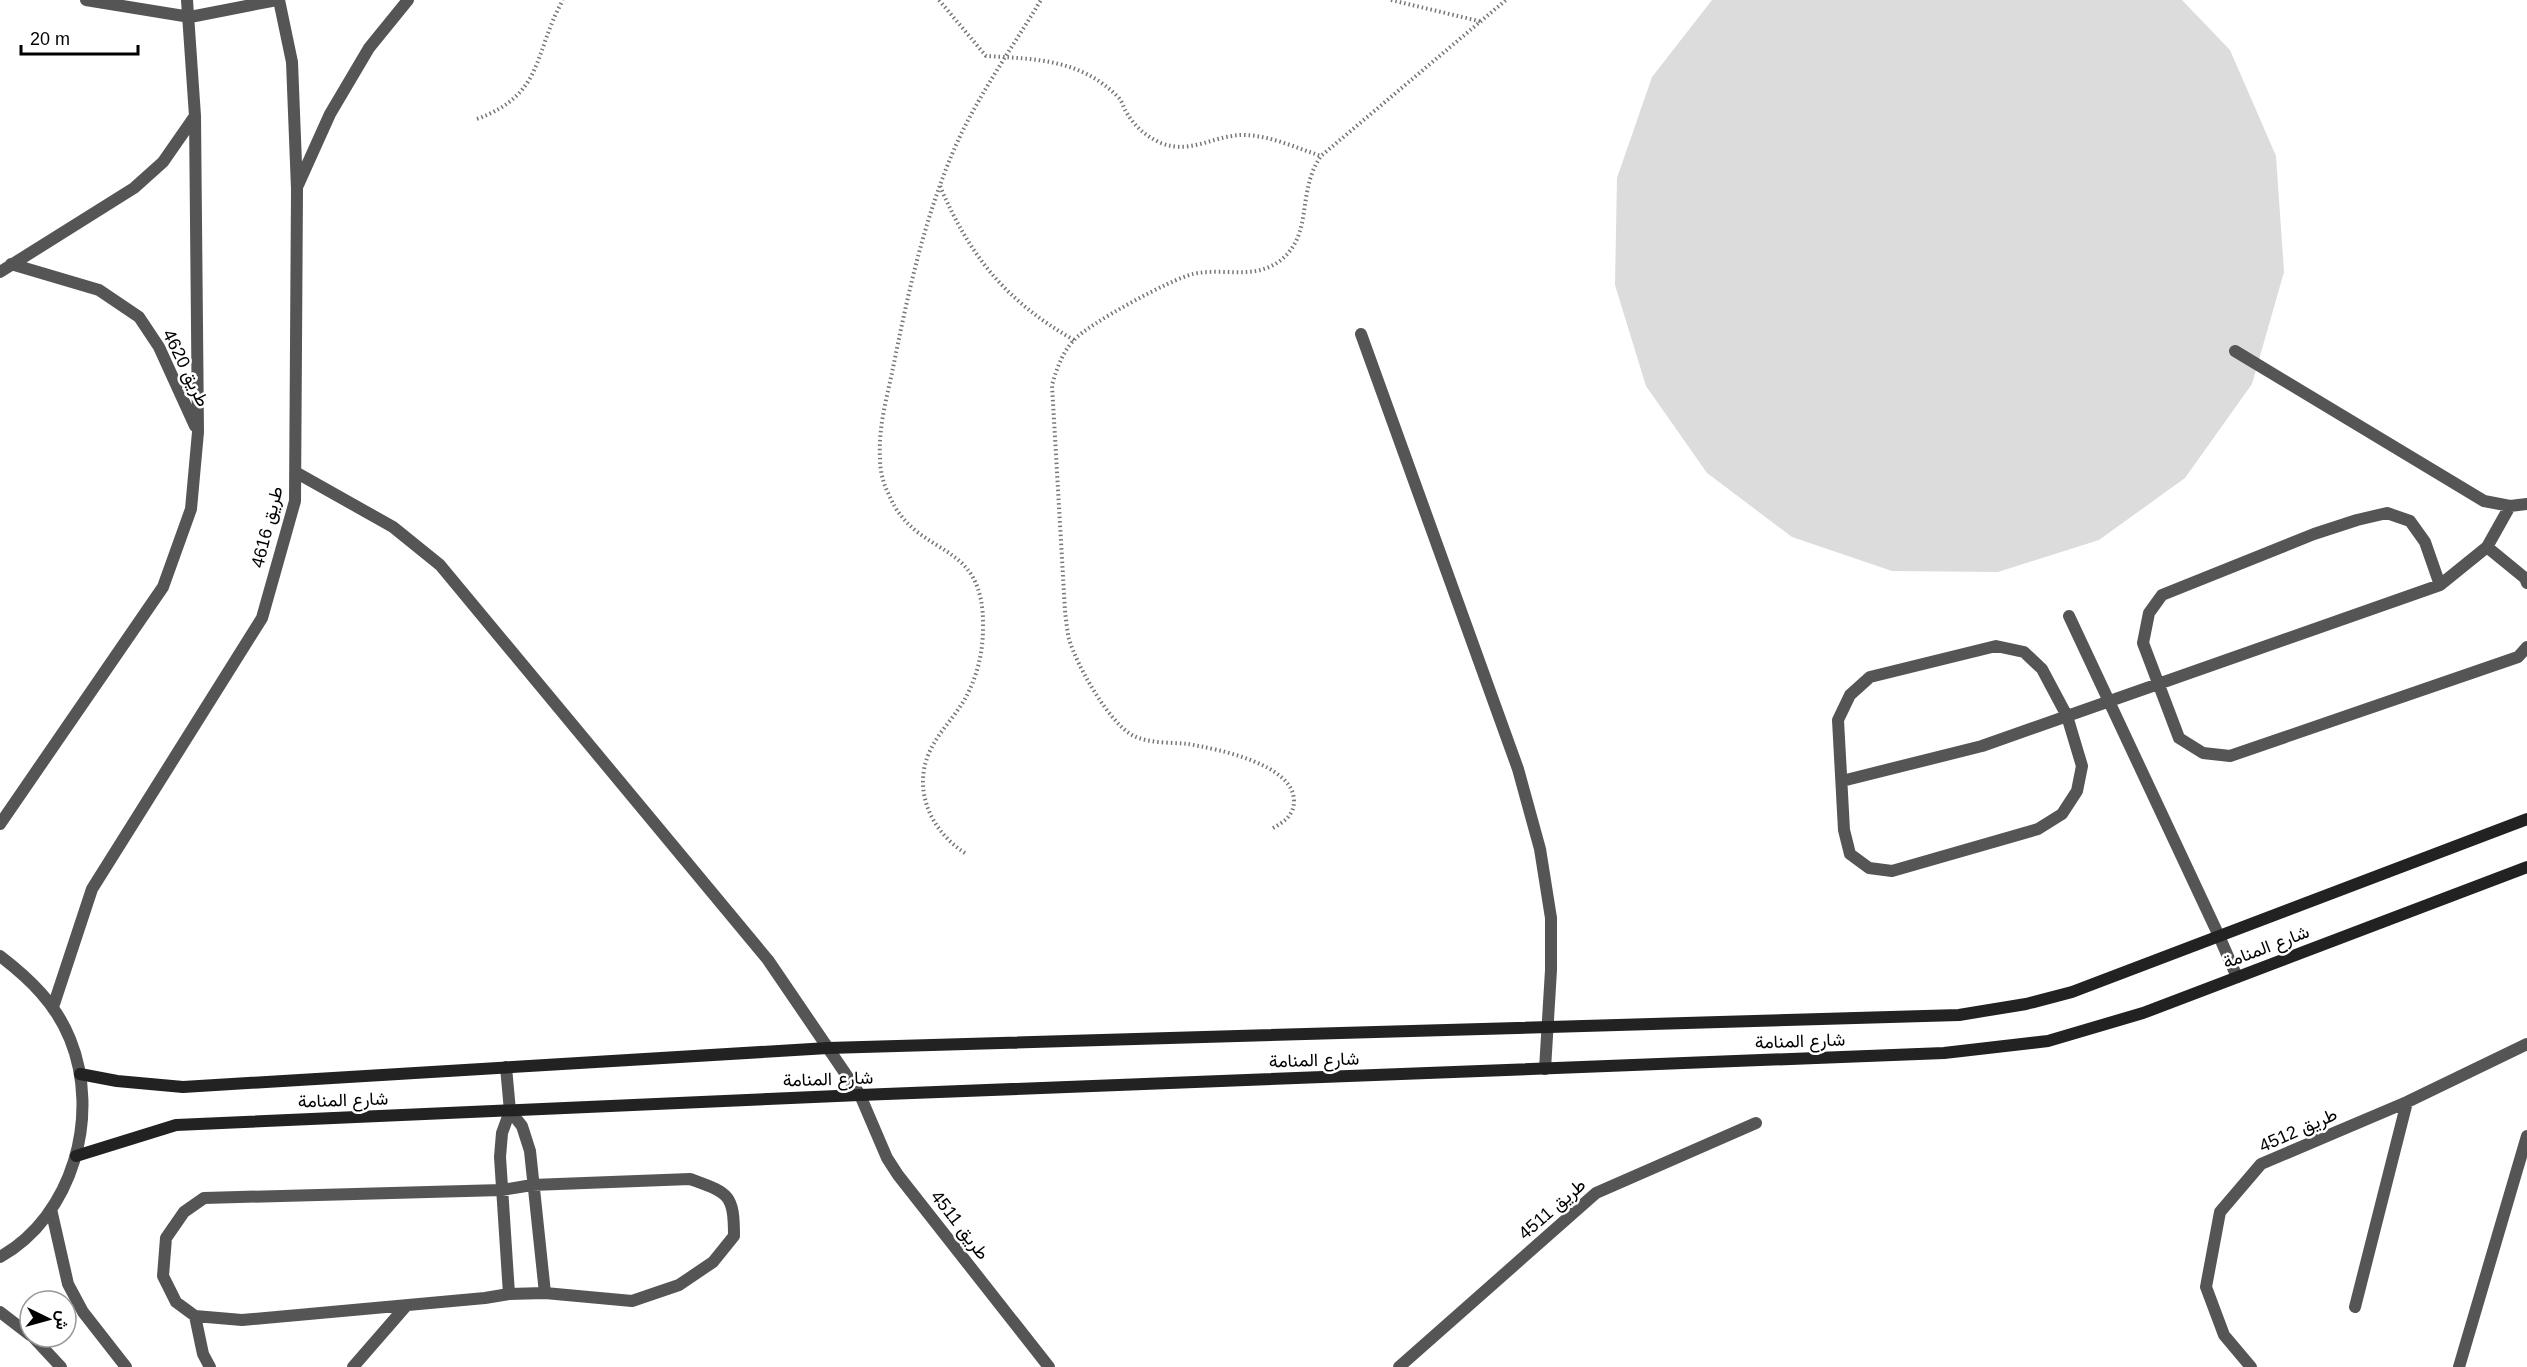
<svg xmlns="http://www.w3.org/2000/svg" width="2527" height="1367" viewBox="0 0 2527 1367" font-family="Helvetica,Vazirmatn,sans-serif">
<rect width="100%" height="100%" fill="#fff"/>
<path fill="#dcdcdc" d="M1712,0h470l48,50 46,106 8,116 -32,112 -67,94 -86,62 -101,32 -106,-1 -100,-34 -85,-64 -61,-87 -31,-101 2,-107 35,-101z"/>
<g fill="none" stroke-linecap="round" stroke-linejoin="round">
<path stroke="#777" stroke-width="4" stroke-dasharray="1.5 3" stroke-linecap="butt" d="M939,0l47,56c49,3 95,3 132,41 5,5 5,11 9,16 7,13 20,24 34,30 31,12 54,-9 85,-8 25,1 51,13 75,21
M1391,0l92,22
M477,119c68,-25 56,-66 86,-119
M940,186c30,71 67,116 134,154
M1273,828c11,-6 21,-13 21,-27 0,-37 -77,-52 -106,-57 -17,-2 -37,0 -54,-8 -24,-11 -58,-72 -65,-97 -2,-9 -3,-19 -4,-28l-13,-226c5,-17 10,-32 22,-45 14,-16 97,-61 119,-66 30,-7 61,7 88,-14 33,-27 15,-68 40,-104l185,-156
M965,853c-36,-23 -55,-68 -32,-108 10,-18 26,-33 35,-52 10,-20 15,-42 15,-65 2,-92 -66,-67 -94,-133 -6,-12 -9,-24 -9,-37 -2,-30 7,-61 13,-90 15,-75 32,-153 63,-223 23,-51 56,-97 85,-145"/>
<path stroke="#555" stroke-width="12" d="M1361,334l157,435 22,80 11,69v52l-6,99
M2235,351l249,150 26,5 17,-2
M2487,547l38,31 2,5
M2440,585l-15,-43 -15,-21 -23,-8 -30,7 -43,14 -152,61 -13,18 -6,30 36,95 24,15 27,3 288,-99 9,-10
M2069,616l150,320 18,41
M1996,646l28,6 18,17 25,47 15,50 -5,25 -15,23 -24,15 -146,42 -23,-3 -19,-14 -6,-24 -6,-110 12,-25 20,-18z
M1842,781l140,-35 458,-161 47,-38 23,-41
M506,1067l4,44 -8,22 -2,24 9,137
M510,1111l12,15 8,25 15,142
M690,1179c38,14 44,14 44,57l-21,26 -34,23 -47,16 -87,-8 -36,1 -24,4 -243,22 -47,-4 -19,-14 -13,-26 3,-38 18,-26 20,-14 298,-8 30,-5z
M2355,1307l52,-205
M195,1316l8,38 7,13
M353,1367l53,-61
M2251,1367l-27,-32 -18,-48 14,-75 41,-48 146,-62 120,-58
M2459,1367l68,-231"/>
<path stroke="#555" stroke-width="12" d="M86,0l104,17 87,-17
M298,185l32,-71 39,-66 39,-48
M11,264l88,26 40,27 20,30 36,79
M0,272l134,-84 29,-26 32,-46
M297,473l96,54 47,38 328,395 92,135 27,63 11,17 151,192
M0,824l163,-237 28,-78 7,-77 -3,-316 -8,-116
M0,956c30,23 56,48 70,83 31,76 3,177 -70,218
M53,1007l39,-118 170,-271 33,-117 2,-312 -5,-127 -13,-62
M51,1209l17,75 15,28 43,55
M0,1312l30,23
M33,1337l28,30
M1399,1367l197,-174 160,-70"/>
<path stroke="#222" stroke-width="12" d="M80,1074l37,7 66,6 645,-39 1131,-33 67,-11 46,-12 455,-173
M76,1156l100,-31 684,-30 1084,-42 104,-12 95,-28 384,-146"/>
</g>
<g text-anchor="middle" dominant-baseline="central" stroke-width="5" stroke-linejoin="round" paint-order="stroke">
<g font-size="18" fill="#000" stroke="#fff">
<text transform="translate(186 368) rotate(64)">طريق 4620</text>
<text transform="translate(267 527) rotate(-76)">طريق 4616</text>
<text transform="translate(2266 947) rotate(-21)">شارع المنامة</text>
<text transform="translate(1800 1041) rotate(-2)">شارع المنامة</text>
<text transform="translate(1314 1060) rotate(-2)">شارع المنامة</text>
<text transform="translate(828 1079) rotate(-2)">شارع المنامة</text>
<text transform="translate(343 1100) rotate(-2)">شارع المنامة</text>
<text transform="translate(2298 1130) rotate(-24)">طريق 4512</text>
<text transform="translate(1552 1209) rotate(-41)">طريق 4511</text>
<text transform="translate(960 1225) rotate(52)">طريق 4511</text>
</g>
</g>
<g transform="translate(48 1319) rotate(95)"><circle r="28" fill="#ffffff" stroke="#999999" stroke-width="1.5"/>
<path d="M0-4.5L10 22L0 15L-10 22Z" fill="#000000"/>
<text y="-9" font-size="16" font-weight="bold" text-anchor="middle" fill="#000000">ش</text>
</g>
<path d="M21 45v9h117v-9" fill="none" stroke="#000000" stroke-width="3"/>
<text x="30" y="45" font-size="18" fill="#000000" stroke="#ffffff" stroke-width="4.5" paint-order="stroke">20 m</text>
</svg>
